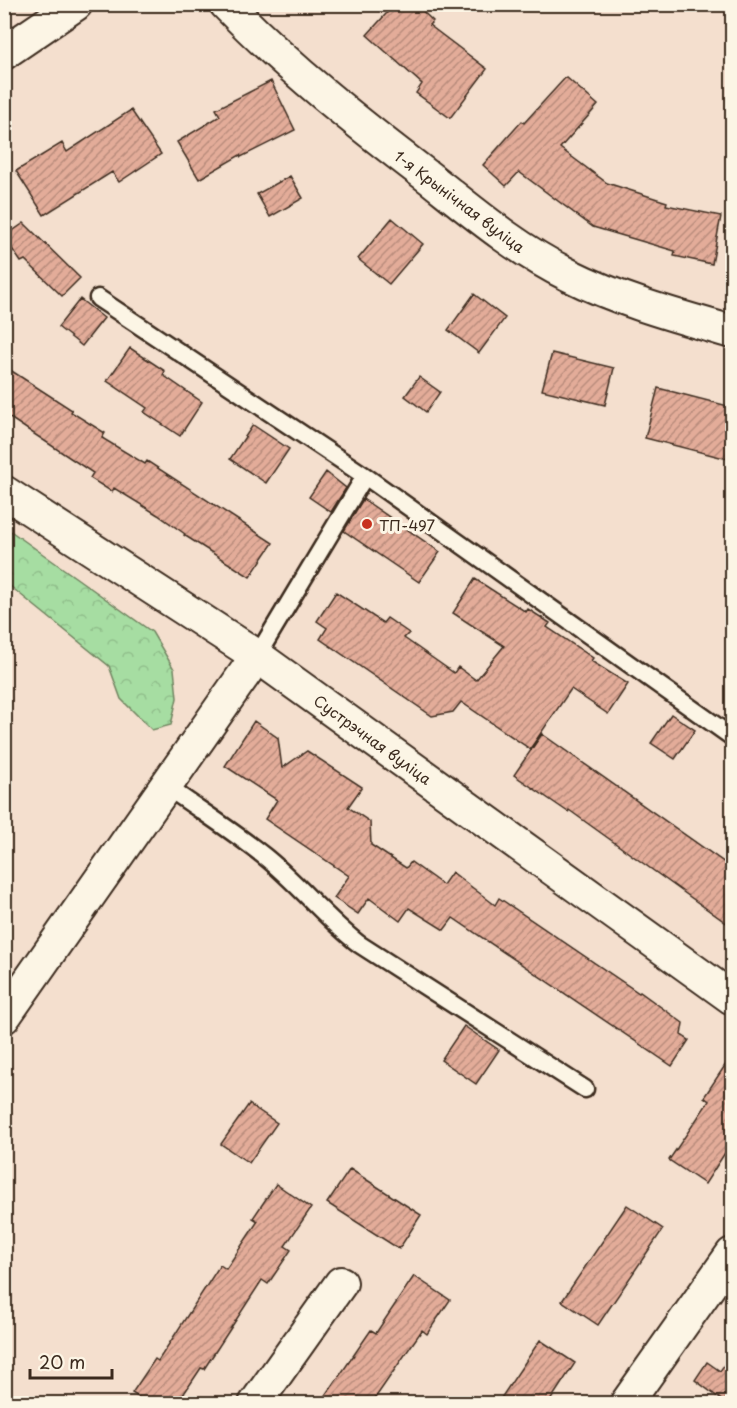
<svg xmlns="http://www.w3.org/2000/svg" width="737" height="1408" viewBox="0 0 737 1408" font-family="'Playpen Sans',sans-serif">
<defs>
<pattern id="forest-crowns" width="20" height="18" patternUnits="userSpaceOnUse" patternTransform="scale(1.5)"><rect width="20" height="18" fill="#a6dda2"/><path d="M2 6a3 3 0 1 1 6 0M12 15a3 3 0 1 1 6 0" fill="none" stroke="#90be8b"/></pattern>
<pattern id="building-hatch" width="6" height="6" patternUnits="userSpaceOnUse" patternTransform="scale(1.5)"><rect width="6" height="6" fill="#e3ac99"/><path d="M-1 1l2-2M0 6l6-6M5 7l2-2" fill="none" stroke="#b98c7c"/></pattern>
</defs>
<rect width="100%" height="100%" fill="#f4dfce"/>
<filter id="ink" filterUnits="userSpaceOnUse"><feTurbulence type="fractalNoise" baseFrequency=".0167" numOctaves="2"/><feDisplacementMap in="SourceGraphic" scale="12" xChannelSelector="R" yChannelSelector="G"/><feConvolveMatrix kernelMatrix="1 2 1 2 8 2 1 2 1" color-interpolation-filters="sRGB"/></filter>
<g filter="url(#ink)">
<path fill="url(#forest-crowns)" stroke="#708460" stroke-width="1.5" d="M5,527l147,105 22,37 3,29 -6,27 -19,5 -31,-31 -12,-33 -104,-84z"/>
<path fill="url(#building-hatch)" stroke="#3b2a1e" stroke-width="1.5" d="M395,4h20l18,17 -4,4 58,44 -37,49 -34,-25 6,-9 -55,-49z
M566,77l32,28 -38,43 47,35 60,19 -1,3 55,11 -9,48 -38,-8 1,-5 -82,-24 -74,-55 -13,14 -23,-21 39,-44 2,2z
M271,81l24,49 -54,27 -1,-2 -41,24 -22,-37 43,-26 -4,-7z
M131,110l30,44 -42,28 -7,-10 -68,43 -28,-44 46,-28 5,9z
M290,176l13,22 -33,19 -13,-23z
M392,218l31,26 -34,40 -31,-25z
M24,223l56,55 -18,18 -37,-36 -4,2 -17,-25z
M474,294l31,24 -26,35 -31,-23z
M80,299l24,19 -22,28 -24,-19z
M130,348l35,23 -2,4 39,27 -22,34 -36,-24 3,-4 -40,-27z
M552,353l62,15 -9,37 -63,-15z
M4,366l68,44 -1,2 34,21 -3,5 43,26 2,-3 126,82 -23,34 -66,-42 1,-1 -27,-19 -44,-27 -2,4 -22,-14 3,-5 -89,-59z
M419,377l21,15 -14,20 -21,-16z
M658,388l74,19v53l-87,-22z
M253,425l36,24 -23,34 -36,-24z
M326,472l20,16 -15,24 -22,-15z
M363,499l77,53 -21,30 -75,-51z
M475,579l51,33 2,-3 22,14 -3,4 46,31 -2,3 37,23 -20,30 -37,-25 -41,60 -69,-47 -8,10 -21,4 -112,-77 7,-11 -10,-7 19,-29 47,31 4,-5 22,15 -5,5 50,35 4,-6 18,13 28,-34 -51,-33z
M671,714l24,16 -20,29 -24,-16z
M254,721l24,17 4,30 25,-17 55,36 -14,20 22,15 1,23 35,23 5,-6 32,23 9,-13 43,33 4,-7 140,95 1,-1 43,31 -2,12 8,5 -17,26 -219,-148 -9,12 -35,-22 -9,13 -31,-23 -11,16 -24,-16 15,-22 -84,-57 12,-19 -52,-34z
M542,734l190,134v59l-163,-117 -1,2 -54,-37z
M464,1026l35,24 -23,34 -35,-24z
M732,1055v87l-27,42 -36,-24 40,-59 -5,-4z
M249,1104l28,19 -28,40 -28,-19z
M350,1169l71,46 -22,34 -72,-46z
M276,1184l35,24 -26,38 6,4 -23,34 -6,-4 -58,89 -3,-1 -24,36h-28l-17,-11 23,-34 3,2 62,-96 6,4 32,-48 -5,-3z
M627,1205l36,24 -65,96 -36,-24z
M414,1276l36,24 -23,34 -5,-4 -51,74h-51l51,-74 5,3z
M540,1340l35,23 -27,41h-51z
M732,1354v50h-5l-32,-24 12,-18 13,9z"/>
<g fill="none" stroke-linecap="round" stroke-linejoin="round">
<g stroke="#3b2a1e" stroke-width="21">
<path id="service" d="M98,298l267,178 367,261
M257,656l108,-180
M166,786c32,23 67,45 98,70 34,27 61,62 95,88l226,145"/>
</g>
<g stroke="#3b2a1e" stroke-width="36">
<path id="minor" d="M226,4c63,65 134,121 205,175 44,35 87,71 138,96 52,26 108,41 163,57
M4,53l72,-49
M4,492l253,164 475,342
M4,1017l253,-361
M255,1404l86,-121
M626,1404l106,-150"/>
</g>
<use href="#service" stroke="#fcf5e5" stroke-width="16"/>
<use href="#minor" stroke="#fcf5e5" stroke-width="32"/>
</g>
</g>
<circle fill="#c8321e" stroke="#fcf5e5" stroke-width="2" cx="367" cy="524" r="6"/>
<g text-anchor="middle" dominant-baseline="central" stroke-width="6" stroke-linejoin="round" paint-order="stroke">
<g font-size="15" fill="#3b2a1e" stroke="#fcf5e5">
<text transform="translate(460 201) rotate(37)">1-я Крынічная вуліца</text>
<text transform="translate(373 739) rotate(36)">Сустрэчная вуліца</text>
</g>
<g font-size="15" fill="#3b2a1e" stroke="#fcf5e5" text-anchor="start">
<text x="379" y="524">ТП-497</text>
</g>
</g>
<rect width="737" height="1408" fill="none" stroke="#fcf5e5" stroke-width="24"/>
<rect x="12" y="12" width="713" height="1384" fill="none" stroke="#3b2a1e" stroke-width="2" filter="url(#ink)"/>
<path d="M30 1369v9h82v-9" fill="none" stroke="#3b2a1e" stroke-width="3"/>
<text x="39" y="1369" font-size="18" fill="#3b2a1e" stroke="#fcf5e5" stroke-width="4.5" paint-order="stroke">20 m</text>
</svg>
